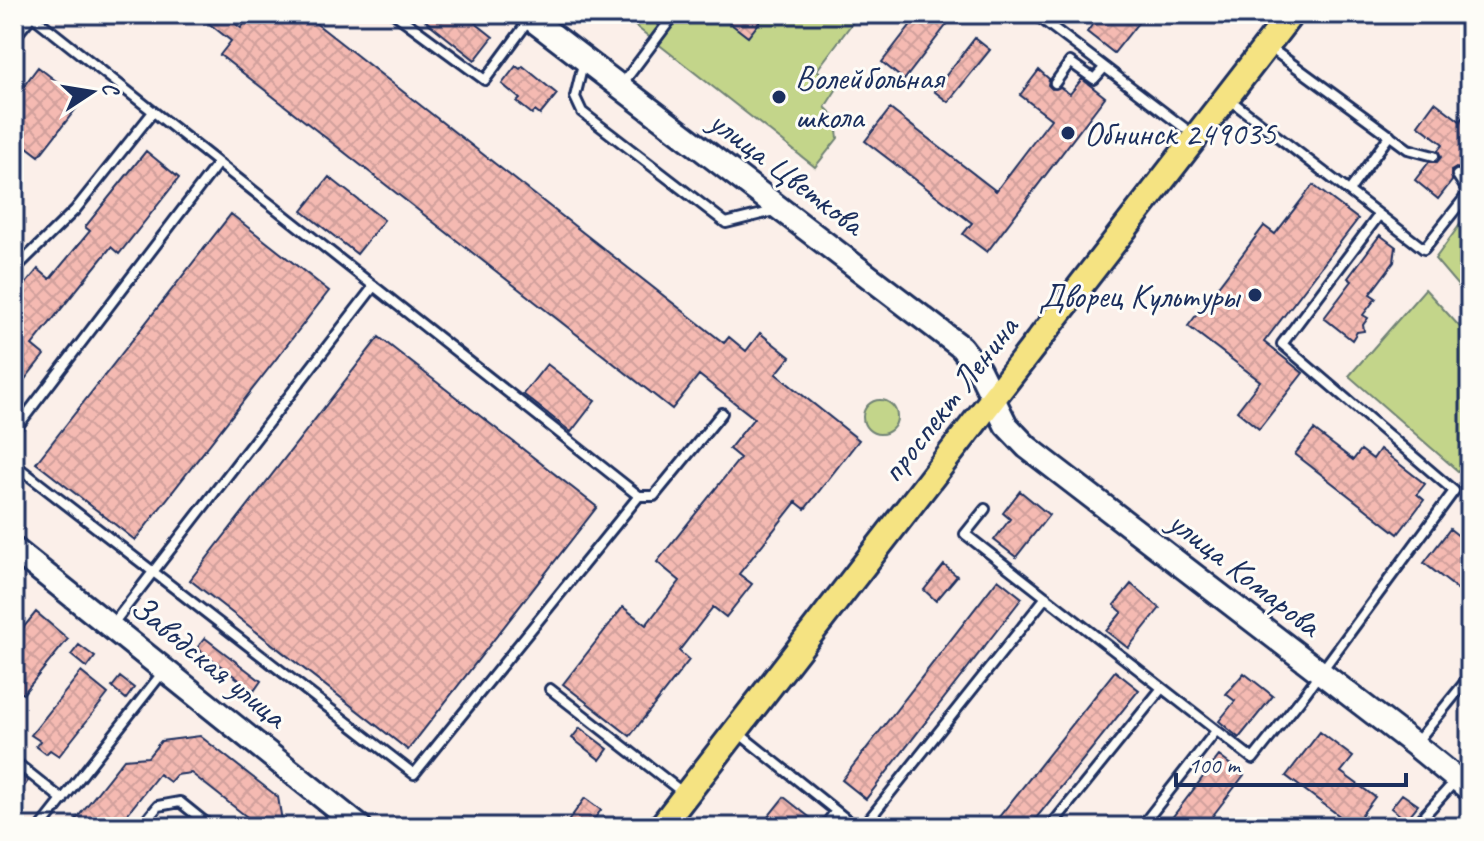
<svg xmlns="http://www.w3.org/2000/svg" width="1484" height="841" viewBox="0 0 1484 841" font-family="Caveat,sans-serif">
<defs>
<pattern id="building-cross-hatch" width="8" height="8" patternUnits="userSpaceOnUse" patternTransform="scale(2)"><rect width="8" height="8" fill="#f5bab2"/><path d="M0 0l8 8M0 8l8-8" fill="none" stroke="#d1a09c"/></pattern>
</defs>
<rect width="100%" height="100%" fill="#fbefe9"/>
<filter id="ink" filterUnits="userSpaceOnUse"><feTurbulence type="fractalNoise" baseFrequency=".0125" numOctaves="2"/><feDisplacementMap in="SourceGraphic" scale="16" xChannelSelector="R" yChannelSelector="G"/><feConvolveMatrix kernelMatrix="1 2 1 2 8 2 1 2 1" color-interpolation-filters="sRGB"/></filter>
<g filter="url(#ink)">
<path fill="#c3d58a" stroke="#6f8274" stroke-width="2" d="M620,14h239l-42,56 21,17 -13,20 10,10 3,21 -23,29z
M1469,212l1,1v87l-35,-41z
M1425,289l45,49v119l-11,15 -110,-96z
M863 417a17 17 0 1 1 34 0a17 17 0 1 1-34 0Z"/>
<path fill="url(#building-cross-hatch)" stroke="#1b2f5e" stroke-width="2" d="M197,14h26l18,14 11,-14h52l420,329 5,-6 17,14 14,-18 30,24 -14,17 83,66 -54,69 -9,-7 -57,72 13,10 -26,33 -13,-10 -34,44 10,9 -59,76 -67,-52 60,-77 23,18 34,-44 -23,-19 83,-104 -11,-9 25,-31 -55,-43 -27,34 -452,-354 11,-14z
M417,14h47l29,23 -18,23z
M718,14h48l-18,23z
M919,14h36l-51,66 -22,-18z
M1100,14h45l-31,39 -27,-21z
M975,38l15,12 -42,52 -14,-11z
M516,66l4,3 3,-3 34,28 -17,21 -5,-4 -3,3 -15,-12 3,-3 -18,-15z
M38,67l44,34 -43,55 -25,-19v-38z
M1039,70l10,9 -1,6 4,4 8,-2 10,7 12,-15 23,18 -118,155 -24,-18 9,-11 -107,-82 25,-32 106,82 55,-72 -31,-24z
M1435,102l25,19 10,-14v50l-9,12 -5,-1 -5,3 1,10 -14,18 -23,-19 14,-18h8l4,-5 -3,-7 5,-6 -25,-19z
M146,151l33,27 -60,76 -8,-7 -79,98 12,10 -30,38v-95l24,-29 12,10 40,-48 -5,-4z
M329,177l55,43 -27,34 -55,-43z
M1313,185l45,34 -94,123 39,31 -44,56 -22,-18 23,-30 -72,-55 76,-100 11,8z
M231,214l98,77 -194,249 -99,-77z
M1380,235l16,12 -2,15 -24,32 6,4 -13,17 5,3 -5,7 1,6 -7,1 -5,8 -28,-22 28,-37 -4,-3z
M379,337l218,170 -189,243 -218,-170z
M547,364l48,37 -24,31 -48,-38z
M1314,430l39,30 8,-10 12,9 7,-10 45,35 -8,10 7,6 -26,34 -103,-80z
M1020,491l29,24 -33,42 -22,-17 16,-21 -7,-6z
M1450,529l20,16v54l-46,-36z
M944,565l13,11 -21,25 -12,-11z
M998,579l24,19 -156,201 -24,-19z
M1131,584l29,24 -32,40 -22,-17 16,-19 -8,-7z
M36,612l32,27 -45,55 -9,-7v-48z
M205,638l56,43 -7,10 -57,-43z
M79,645l16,12 -8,11 -16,-13z
M1115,671l24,19 -110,137h-38z
M81,672l27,22 -49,62 -9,-6 -4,4 -10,-8 4,-5 -9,-6z
M1244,673l29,23 -34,42 -20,-17 16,-20 -9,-7z
M120,677l14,11 -8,11 -14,-12z
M580,728l28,21 -8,11 -28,-22z
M1320,732l33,25 -12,15 34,25 -22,29 -67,-50z
M200,736l78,61 5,30h-35l-1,-10 -56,-44 -15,2 -6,7 -11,-8 -42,53h-47l54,-68 24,-2 13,-16z
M1219,756l25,19 -40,52h-39z
M14,770l14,11 -14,19z
M1402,794l16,11 -12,15 -15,-12z
M784,797l29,23 -5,7h-48z
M585,798l16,12 -13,17h-24z"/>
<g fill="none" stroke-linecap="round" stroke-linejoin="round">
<g stroke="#1b2f5e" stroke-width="14">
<path id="lane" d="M395,14l90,66 45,-61
M1035,14l160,122
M14,38l18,-22
M1269,47l139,102 26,7
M584,60l-9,37 7,15 144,111 52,-13
M1055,83l15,-21 24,17 10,-11
M620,87l54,-72
M1230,100l194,149 46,-58
M1457,175l13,20
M1349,191l41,-56
M14,270l61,-60 78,-98
M14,431l204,-268
M14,464l400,310 225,-278 -609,-482
M639,496h15l68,-83
M985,509l-20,25 288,225 51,-64 150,-204 -172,-147 97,-129
M112,625l262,-339
M550,689l132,103
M736,731l120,96
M1415,744l55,-68
M14,761l49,39
M41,827l122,-155
M141,827l17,-21 22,-4 31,25
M824,827l12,-16
M863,827l183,-230
M1050,827l112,-139
M1141,827l75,-96
M1414,827l42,-47"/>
</g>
<g stroke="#1b2f5e" stroke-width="28">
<path id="secondary" d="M525,14l436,333 18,23 27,55 21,22 388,298 55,45
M14,549l346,278"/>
</g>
<g stroke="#1b2f5e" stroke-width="30">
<path id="primary" d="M661,827l630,-813"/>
</g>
<use href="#lane" stroke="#fdfcf7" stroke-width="8"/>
<use href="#secondary" stroke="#fdfcf7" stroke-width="22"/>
<use href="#primary" stroke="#f5e382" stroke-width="24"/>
</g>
</g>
<g fill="#1b2f5e" stroke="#fdfcf7" stroke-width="3">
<circle cx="779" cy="97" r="8"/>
<circle cx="1068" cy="133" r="8"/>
<circle cx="1255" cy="295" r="8"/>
</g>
<g text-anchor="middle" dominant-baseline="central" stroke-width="6" stroke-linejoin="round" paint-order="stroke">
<g font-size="34" fill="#1b2f5e" stroke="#fdfcf7" text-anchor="start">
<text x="795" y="77">Волейбольная<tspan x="795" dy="39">школа</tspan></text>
<text x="1084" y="133">Обнинск 249035</text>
<text x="1239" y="295" text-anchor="end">Дворец Культуры</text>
</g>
<g font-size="34" fill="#1b2f5e" stroke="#fdfcf7">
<text transform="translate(787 172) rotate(37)">улица Цветкова</text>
<text transform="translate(949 399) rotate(-52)">проспект Ленина</text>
<text transform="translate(1245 573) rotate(38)">улица Комарова</text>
<text transform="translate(209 661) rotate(39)">Заводская улица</text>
</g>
</g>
<rect width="1484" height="841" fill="none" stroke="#fdfcf7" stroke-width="48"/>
<rect x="24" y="24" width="1436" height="793" fill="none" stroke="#1b2f5e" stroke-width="3" filter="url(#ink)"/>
<g transform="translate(92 92) rotate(78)" stroke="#fdfcf7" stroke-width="6" paint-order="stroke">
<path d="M0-6L14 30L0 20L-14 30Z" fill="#1b2f5e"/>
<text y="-12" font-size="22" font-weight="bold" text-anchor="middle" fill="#1b2f5e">С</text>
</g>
<path d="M1176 773v12h230v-12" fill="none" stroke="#1b2f5e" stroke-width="4"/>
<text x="1188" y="773" font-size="24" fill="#1b2f5e" stroke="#fdfcf7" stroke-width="6" paint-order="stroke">100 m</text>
</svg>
